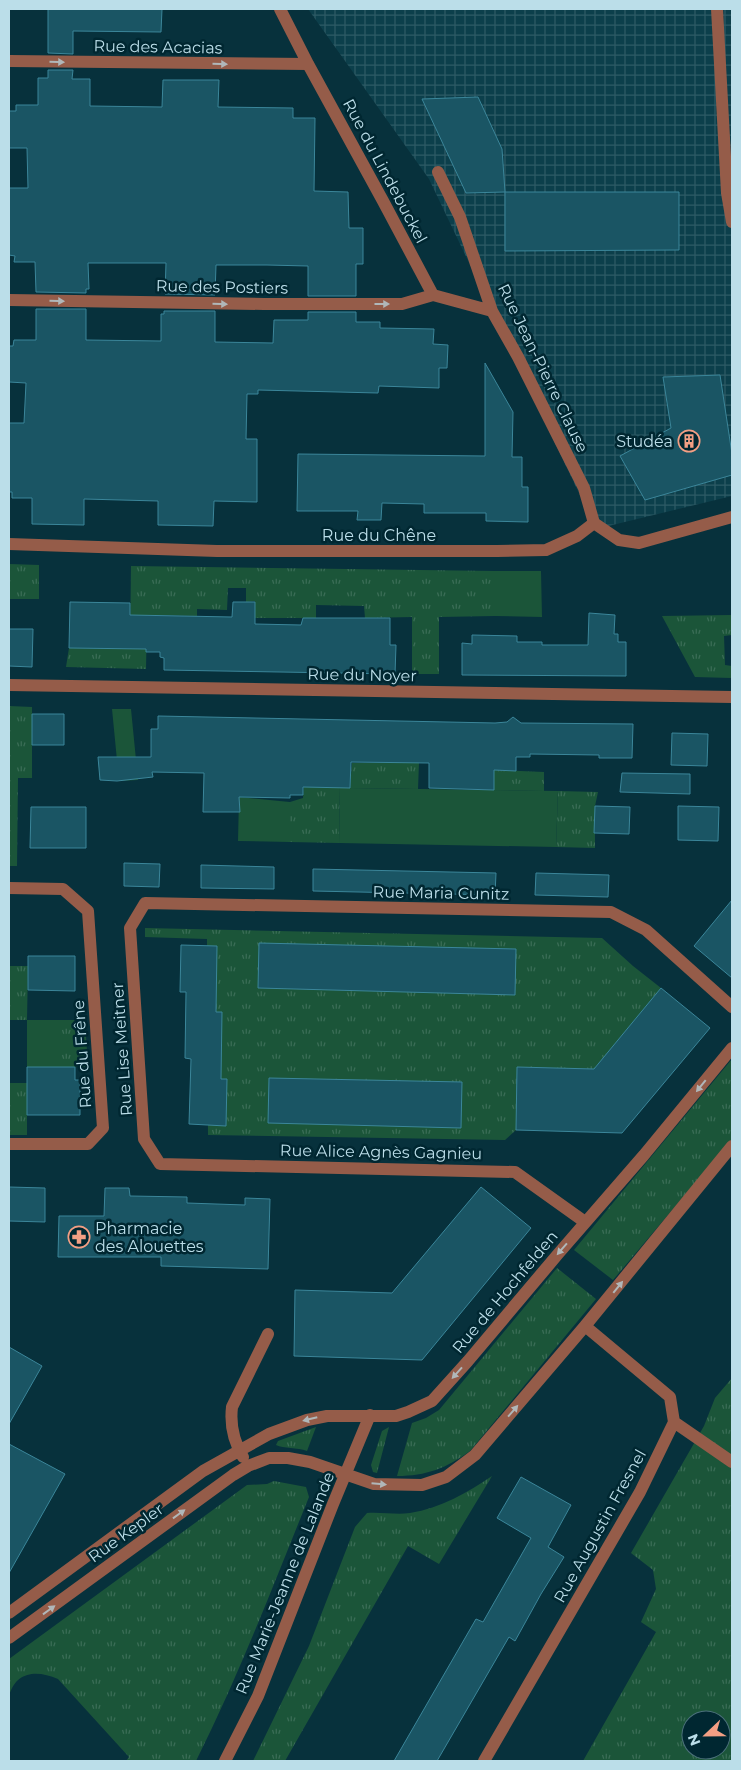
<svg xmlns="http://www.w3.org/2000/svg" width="741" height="1770" viewBox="0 0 741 1770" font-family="Montserrat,sans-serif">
<defs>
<pattern id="industrial-grid" width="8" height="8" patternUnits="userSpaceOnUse" patternTransform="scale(1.25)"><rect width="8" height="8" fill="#0c3f4b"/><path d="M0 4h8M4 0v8" fill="none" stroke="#2d5a65"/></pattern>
<pattern id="grass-tufts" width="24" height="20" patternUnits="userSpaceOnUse" patternTransform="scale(1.25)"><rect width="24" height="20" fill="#1b5539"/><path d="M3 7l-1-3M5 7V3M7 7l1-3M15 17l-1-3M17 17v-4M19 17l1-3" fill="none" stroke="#3a6d56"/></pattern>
</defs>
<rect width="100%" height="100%" fill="#07313c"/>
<path fill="url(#industrial-grid)" d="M308,9h424v487l-136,33 -167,-350z"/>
<path fill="url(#grass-tufts)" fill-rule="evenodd" d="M9,564l30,1v34h-30z
M131,566l363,5v45l-55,1v57h-27v-57l-47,1 -1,-12 -48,-1v13h-61v-17l-9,1v-14h-18l-1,22 -30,-1v7l-50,-1 -1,54 -80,-2 3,-19 61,1z
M732,615v20l-8,1 1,29 7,1v12l-37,-1 -33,-61z
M9,706l23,1v71h-14l-1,88h-8z
M419,762l-1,27 -68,-1 2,-25z
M494,770l50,2v19l-50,-1z
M304,786h36l-1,57 -49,-1v-40l13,-4z
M558,791l40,1 -3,14v42l-39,-1z
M145,928l457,10 31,28 28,22 -67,81 -77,-2 -1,63 -11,10 -297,-5 -1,-196 -62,-2z
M9,966h19l-1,54h-18z
M56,1020h29l3,47h-32z
M732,1059v80l-119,141 -39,-30z
M9,1083h18v52h-18z
M557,1268l39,31 -126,152c-23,17 -44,25 -73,25l15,-53 14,-5 13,-8z
M732,1378v383h-149l73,-129 -15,-10 15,-33 -3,-19 -22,-17 73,-127 11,-28zM691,1720h30v30h-30z
M316,1427l-9,24c-10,-4 -23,-2 -31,-6l2,-4z
M389,1427l-12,46 -4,-1 -2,-7 11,-34z
M492,1476l-53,88 -31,-18 -123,215h-32l56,-115 46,-119 12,-14c14,-1 30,2 43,0 31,-5 57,-20 82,-37z
M274,1481l32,6 3,10c-36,89 -70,178 -113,264h-70l3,-4 -71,-78c-21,-9 -42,-8 -49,17v-37l238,-174 20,-1z"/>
<path fill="#1b5539" d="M494,571h47l1,46 -48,-1z
M112,709h19l7,71 -19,1z
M340,786l10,2 208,3 -2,56 -217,-4z
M239,797l51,5v40l-52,-1z
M27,1020h29v47h-16l1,13h-14z"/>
<path fill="#1a5564" stroke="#3b869a" d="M48,9h114l-1,23 -88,-1v23l-25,-1z
M48,70h25l-1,9h18v27l72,1 1,-27h56l-1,27 75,1v10h22l-1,73 34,1 1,36h14v36h-7v32h-48v-30l-41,-1h-51l-1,30 -50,-1 1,-31h-78l1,26h-3v4l-50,-1 -1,-30h-21l1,-6 -6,-1v-67h19l-1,-40h-18v-37h7v-6h22v-27h10z
M478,97l24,52 3,43 -39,1 -44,-94z
M505,192h174v58l-174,1z
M36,309h50v31l75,1v-27h3v-3h51v31l58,1 1,-23h34v-8h48v10h24v6l54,1 -1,15 15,1 -1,23h-8v20l-60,-2 -1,7 -120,-3v4h-11l-1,45h11v63l-43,-1 -1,25 -55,-1v-24l-74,-2v26l-52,-1v-26h-20v-6h-3v-69h15l2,-40 -17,-1v-36h4l1,-6h22z
M485,363l28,49 -1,45h10v30h6v35l-42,-1v-8h-62v-9l-42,-1 -1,17h-24l1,-9h-61l1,-57 187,2z
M720,375l12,79v21l-87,25 -25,-44 51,-28 -8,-51z
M70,602l60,1v12l102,2 1,-15h22v22l46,1 2,-7h87v27h6l-1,29 -231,-4v-12l-4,-1v-5h-14v-3l-77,-1z
M589,613l26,2 -1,19h4v8h8v34l-164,-1v-32l10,1v-9l45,1v6h25v3h46z
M9,629h24l-1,38 -23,-1z
M32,714h32v31h-32z
M158,716l337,7 12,-1 6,-5 8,6 112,1 -1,34h-33v-3l-69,-1v3h-14v14l-22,-1v20l-65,-2v-25l-78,-1 -1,26 -47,-1v8h-13v3l-51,-1 1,15h-37l1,-39 -52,-1 1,5 -36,4 -17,-1 -2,-23h53v-28h7z
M672,733l36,1 -1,32 -36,-1z
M622,773l68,1v20l-70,-2z
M595,806l35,1 -1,27 -35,-1z
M678,806l41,1 -1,34 -40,-1z
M31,807h55v41h-56z
M124,863l36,1 -1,23 -35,-1z
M201,865l73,2v22l-73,-1z
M313,869l183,4 -1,22 -182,-4z
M536,873l73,2 -1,22 -73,-2z
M732,900v78l-38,-32z
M259,943l257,6 -1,46 -257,-7z
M181,945l36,1 -1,66h6l-1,67h6l-1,47 -37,-2 2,-65 -6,-1 1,-66h-6z
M28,956h47v35l-47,-1z
M661,988l49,40 -88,105 -106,-3 1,-63 77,2z
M27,1067h48v13h5v35h-53z
M269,1078l193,4 -1,46 -193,-5z
M9,1187l36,1v34l-36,-1z
M481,1187l50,41 -109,132 -128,-4 1,-66 97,3z
M105,1188h24l1,8 57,1v6l58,2v-7l25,1 -2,70 -107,-3v-9h-103l1,-41h45z
M9,1347l33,19 -33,58z
M9,1444l56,30 -56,99z
M521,1477l50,28 -23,42 16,10 -23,37 -26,47 -6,-4 -72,124h-43l82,-142 7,3 48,-84 -34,-20z"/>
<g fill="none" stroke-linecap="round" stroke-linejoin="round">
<path stroke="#955c49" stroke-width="12" d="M280,9l28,55 75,137 50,94 59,16
M717,9l10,184 5,29
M9,61l299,3
M438,172l22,45 32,94 26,46 66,131 10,35
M9,300l255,4h138l31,-9
M9,544l208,7h280l49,-1 31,-14 17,-13 25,17 20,3 93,-26
M9,685l723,12
M9,888l54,1 25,22 15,217 -15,16h-79
M585,1222l-70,-50 -355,-8 -16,-25 -14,-211 15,-25 466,9 35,18 86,77
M674,1422l58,40
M243,1457c-9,-15 -13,-33 -11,-50l36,-73
M9,1613l194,-142 66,-37 38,-14 20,-4h69l12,-4 24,-11 36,-40 90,-107 86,-99 88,-107
M9,1638l224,-163 15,-9 21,-8h19l22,4 64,22 48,1 24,-8 29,-22 110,-129 147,-180
M225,1761l33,-65 75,-192 37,-89
M484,1761l156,-269 34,-70 -4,-25 -85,-71"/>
</g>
<defs><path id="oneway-solid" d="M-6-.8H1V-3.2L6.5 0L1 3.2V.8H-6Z" transform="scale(1.25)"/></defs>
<g fill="#b0b7b9">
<use href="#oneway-solid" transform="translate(57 62) rotate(1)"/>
<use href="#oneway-solid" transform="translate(220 64) rotate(1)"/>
<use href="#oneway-solid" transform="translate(57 301) rotate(1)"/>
<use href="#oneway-solid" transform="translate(220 304) rotate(1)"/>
<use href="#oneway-solid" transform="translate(382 304)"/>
<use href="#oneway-solid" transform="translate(701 1086) rotate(129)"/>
<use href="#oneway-solid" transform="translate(562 1249) rotate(131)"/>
<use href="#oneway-solid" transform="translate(618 1287) rotate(-51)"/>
<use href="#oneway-solid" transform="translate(457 1373) rotate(132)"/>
<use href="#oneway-solid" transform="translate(513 1411) rotate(-49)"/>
<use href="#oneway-solid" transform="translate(310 1419) rotate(166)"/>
<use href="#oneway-solid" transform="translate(379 1484) rotate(5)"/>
<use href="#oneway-solid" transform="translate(179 1514) rotate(-36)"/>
<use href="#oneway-solid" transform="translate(49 1610) rotate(-36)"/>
</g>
<defs>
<g id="building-ring" transform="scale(1.125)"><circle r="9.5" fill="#002731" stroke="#f39f84" stroke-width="1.5"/><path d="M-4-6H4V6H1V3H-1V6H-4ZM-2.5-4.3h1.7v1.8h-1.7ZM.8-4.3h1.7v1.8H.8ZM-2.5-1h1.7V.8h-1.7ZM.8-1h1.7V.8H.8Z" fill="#f39f84"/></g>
<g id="pharmacy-ring" transform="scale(1.125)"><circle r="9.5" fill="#002731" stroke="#f39f84" stroke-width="1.5"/><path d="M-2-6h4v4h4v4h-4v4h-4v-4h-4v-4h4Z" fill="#f39f84"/></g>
</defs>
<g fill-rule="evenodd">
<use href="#building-ring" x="689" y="441"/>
<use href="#pharmacy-ring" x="79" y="1237"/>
</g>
<g text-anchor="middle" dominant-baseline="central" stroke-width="5" stroke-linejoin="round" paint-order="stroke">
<g font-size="16" fill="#bbdee9" stroke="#002731">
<text transform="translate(158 47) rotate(1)">Rue des Acacias</text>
<text transform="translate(385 171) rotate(62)">Rue du Lindebuckel</text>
<text transform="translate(222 287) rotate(1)">Rue des Postiers</text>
<text transform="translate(543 368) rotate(64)">Rue Jean-Pierre Clause</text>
<text x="379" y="535">Rue du Chêne</text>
<text transform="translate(362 675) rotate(1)">Rue du Noyer</text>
<text transform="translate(441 893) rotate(1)">Rue Maria Cunitz</text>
<text transform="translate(122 1049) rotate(-94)">Rue Lise Meitner</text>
<text transform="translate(82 1054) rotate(-94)">Rue du Frêne</text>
<text transform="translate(381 1152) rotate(1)">Rue Alice Agnès Gagnieu</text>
<text transform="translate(505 1292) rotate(-50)">Rue de Hochfelden</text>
<text transform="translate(600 1526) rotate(-61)">Rue Augustin Fresnel</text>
<text transform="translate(126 1533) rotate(-36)">Rue Kepler</text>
<text transform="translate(285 1583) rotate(-68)">Rue Marie-Jeanne de Lalande</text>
</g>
<g font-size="16" fill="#bbdee9" stroke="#002731" text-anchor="end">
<text x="673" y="441">Studéa</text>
<text x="95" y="1228" text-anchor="start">Pharmacie<tspan x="95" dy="18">des Alouettes</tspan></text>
</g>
</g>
<rect width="741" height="1770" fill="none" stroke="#bbdee9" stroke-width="20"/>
<g transform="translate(706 1735) rotate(248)"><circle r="24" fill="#002731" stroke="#4b707b"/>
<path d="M0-4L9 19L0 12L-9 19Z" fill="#f39f84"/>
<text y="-8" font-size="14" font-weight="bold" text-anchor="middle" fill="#bbdee9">N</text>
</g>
</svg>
